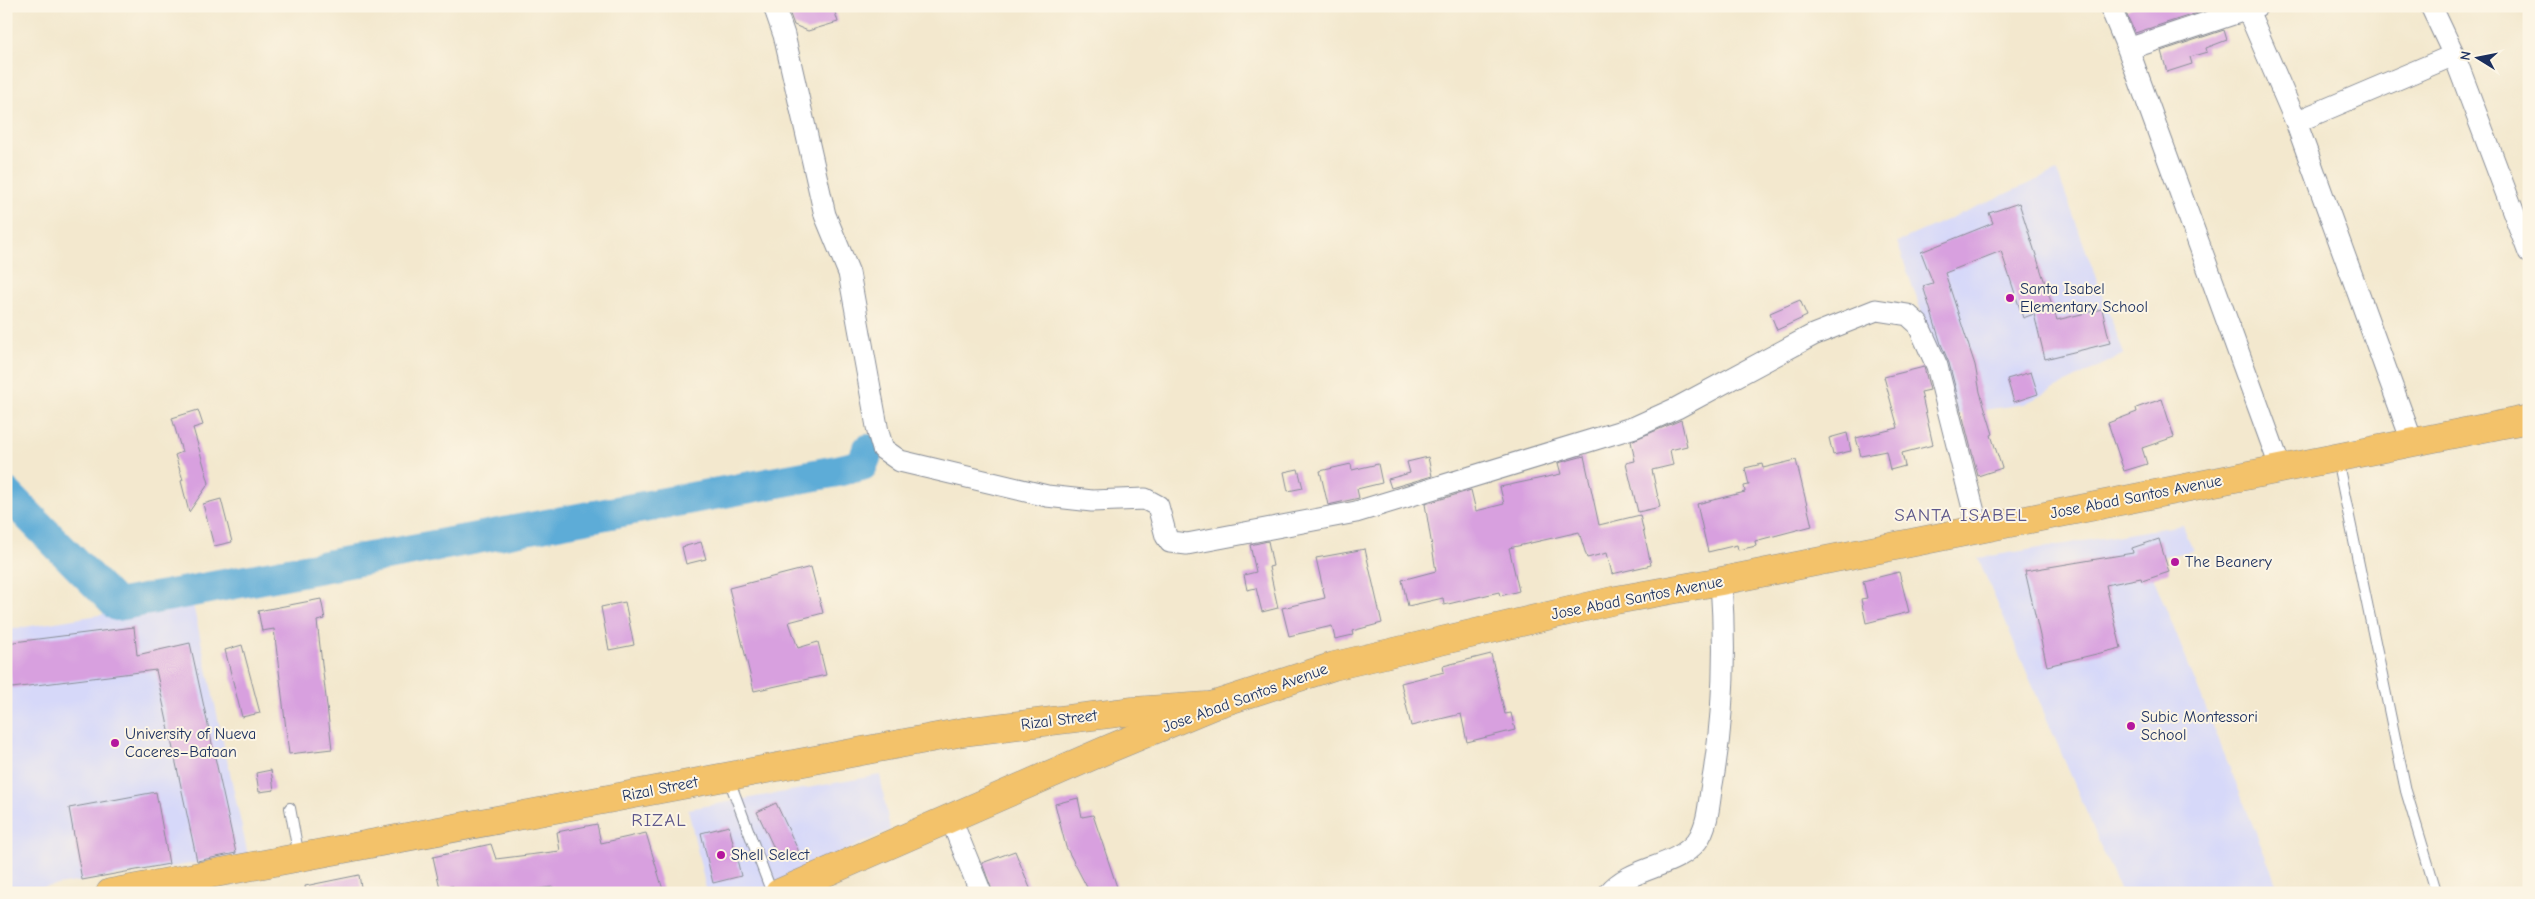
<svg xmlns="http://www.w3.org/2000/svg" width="2535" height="899" viewBox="0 0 2535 899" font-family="'Comic Neue',sans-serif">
<rect width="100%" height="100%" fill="#fcf5e5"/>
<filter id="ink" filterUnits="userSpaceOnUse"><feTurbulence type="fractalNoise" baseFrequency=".02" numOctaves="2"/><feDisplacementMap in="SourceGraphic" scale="10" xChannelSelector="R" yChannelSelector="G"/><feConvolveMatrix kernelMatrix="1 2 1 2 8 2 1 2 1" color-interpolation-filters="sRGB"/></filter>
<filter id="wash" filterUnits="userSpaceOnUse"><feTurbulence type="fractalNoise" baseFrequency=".0096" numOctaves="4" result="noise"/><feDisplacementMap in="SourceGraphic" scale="20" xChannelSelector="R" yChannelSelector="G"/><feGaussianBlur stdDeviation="1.12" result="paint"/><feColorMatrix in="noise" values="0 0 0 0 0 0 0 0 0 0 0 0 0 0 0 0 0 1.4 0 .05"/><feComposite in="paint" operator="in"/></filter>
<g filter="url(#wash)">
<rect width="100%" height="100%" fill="#f3e8ce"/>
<path fill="#d6d8f9" d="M2057,171l67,183 -100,50 -67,10 -60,-172z
M2183,525l10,26 -47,8 134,334h-159l-143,-335z
M192,600l56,255 -242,38v-263z
M880,775l10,55 -134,63h-49l-19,-84z"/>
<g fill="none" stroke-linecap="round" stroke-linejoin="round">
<path stroke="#5dacd7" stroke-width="32" d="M6,493l111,112 720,-134 25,-6 6,-15"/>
</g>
<g id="blocks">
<path fill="#d8a0df" d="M787,6h46l5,16 -30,9 -14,-6z
M2135,6h80l1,1 -81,26 -10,-22z
M2224,30l3,10 -21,8 1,4 -17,5 2,7 -25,8 -6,-21z
M2019,203l38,117 45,-11 8,34 -65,16 -11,-45 -11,4 -22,-67 -56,22 30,92 5,27 13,42 -2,1 11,33 -24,8 -29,-113 -8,-19 -18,-58 10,-3 -12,-31 72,-29 -4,-10z
M1800,300l7,16 -30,14 -7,-17z
M1924,367l6,23 -9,2 12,53 -31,8 3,13 -15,4 -4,-19 -25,5 -5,-18 42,-10 -14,-51z
M2031,372l7,22 -24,8 -7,-23z
M2162,399l12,38 -32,11 5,16 -23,7 -16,-48 29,-11 -1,-4z
M198,410l5,15 -10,3 16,55 -20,29 -8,-31 2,-1 -8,-25 7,-3 -10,-34z
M1681,420l6,26 -17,4 3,15 -21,5 8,37 -22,5 -12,-49 9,-2 -4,-20z
M1847,433l4,18 -18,4 -4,-17z
M1584,456l15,69 41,-10 11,50 -39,9 -5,-21 -20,5 -8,-26 -70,16 10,43 -19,5 -1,-4 -55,13 -1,-7 -35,8 -6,-26 34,-9 -11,-67 46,-14 5,21 28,-7 -4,-17 61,-13 -3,-11z
M1428,457l4,19 -41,12 -3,-9 22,-6 -3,-11z
M1796,460l16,66 -57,15 1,5 -18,4 -1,-5 -29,7 -11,-48 48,-12 -1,-6 5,-1 -4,-17 17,-4 1,4z
M1351,464l1,6 26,-6 4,19 -25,6 2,9 -31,7 -8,-34z
M1298,469l5,19 -15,3 -4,-19z
M221,499l11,43 -18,4 -11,-42z
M2159,539l10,33 -27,9 -1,-3 -35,7 15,63 -74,18 -22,-95 108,-18 -1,-5z
M1268,541l5,25 -4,1 9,41 -16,4 -6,-24 -9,2 -3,-15 12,-3 -6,-27z
M701,542l5,17 -20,5 -4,-17z
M1365,549l17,74 -30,8 1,4 -18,4 -3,-13 -43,10 -7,-28 43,-10 -9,-40z
M811,567l12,46 -34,9 9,26 20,-6 8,33 -72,16 -25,-103z
M1899,572l10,40 -43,11 -5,-24 6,-1 -4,-17z
M321,599l4,20 -8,2 15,128 -43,5 -15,-125 -12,2 -4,-20z
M625,602l9,43 -25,5 -8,-43z
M134,627l3,28 53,-12 46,210 -39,8 -41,-191 -144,18 -6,-45z
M242,645l18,68 -18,4 -17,-67z
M1491,654l14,60 6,-1 4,17 -48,12 -6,-28 -50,12 -10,-43 43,-11 -1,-6z
M271,770l3,20 -15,2 -3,-19z
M156,792l13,72 -87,16 -13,-72z
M1078,798l4,19 11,-2 24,72 -10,6h-17l-24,-46 -11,-43z
M776,803l23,49 -19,9 -23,-49z
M597,824l4,19 45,-10 18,60h-107l-4,-6 -32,4v2h-67l-1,-7 -13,2 -7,-31 58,-13 5,15 64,-8 -3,-19z
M729,826l12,50 -28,7 -12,-50z
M1015,851l17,42h-39l-11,-30z
M359,875l3,18h-56l-1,-7z"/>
</g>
</g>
<g filter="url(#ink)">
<use href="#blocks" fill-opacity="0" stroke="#878c96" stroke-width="1"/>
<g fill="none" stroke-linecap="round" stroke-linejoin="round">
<g stroke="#878c96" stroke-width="12">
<path id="lane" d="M2337,459l69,332 30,100
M728,777l44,116
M290,808l9,49"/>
</g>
<g stroke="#878c96" stroke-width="23">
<path id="street" d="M774,6l10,29 41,180 24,58 29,159 5,17 17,12 147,35 45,5 53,-2 13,7 8,30 4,6 17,2 169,-32 279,-85 42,-19 136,-73 63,-25 32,5 10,9 19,42 41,162
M2110,6l18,43 153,420
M2246,6l50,116 117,322
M2431,6l23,49 75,198
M2128,49l129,-43
M2296,122l158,-67
M950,817l31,76
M1609,893c22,-27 66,-24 88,-52 10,-13 12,-35 14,-51 13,-70 15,-138 10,-209"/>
</g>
<g stroke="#878c96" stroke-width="29">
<path id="primary" d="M110,893l853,-161 170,-21 74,-5"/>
</g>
<g stroke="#878c96" stroke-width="29">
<path id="highway" d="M779,893l327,-143 108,-45 120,-39 282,-66 105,-19 808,-162"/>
</g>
<use href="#lane" stroke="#fff" stroke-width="10"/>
<use href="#street" stroke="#fff" stroke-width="21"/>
<use href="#primary" stroke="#f3c26a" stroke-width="28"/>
<use href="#highway" stroke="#f3c26a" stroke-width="28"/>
</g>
</g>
<g fill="#b5179e" stroke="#fcf5e5" stroke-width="2">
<circle cx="2010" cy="298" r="5"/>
<circle cx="2175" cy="562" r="5"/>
<circle cx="2131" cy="726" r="5"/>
<circle cx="115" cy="743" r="5"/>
<circle cx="721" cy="855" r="5"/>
</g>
<g text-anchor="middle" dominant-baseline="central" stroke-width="4" stroke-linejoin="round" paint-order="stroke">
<g font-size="16" fill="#1b2f5e" stroke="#fcf5e5" text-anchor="start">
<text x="2020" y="289">Santa Isabel<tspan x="2020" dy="18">Elementary School</tspan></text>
<text x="2185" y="562">The Beanery</text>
<text x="2141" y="717">Subic Montessori<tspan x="2141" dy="18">School</tspan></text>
<text x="125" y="734">University of Nueva<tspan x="125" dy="18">Caceres–Bataan</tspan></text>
<text x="731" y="855">Shell Select</text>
</g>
<g font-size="16" fill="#1b2f5e" stroke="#fcf5e5">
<text transform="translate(2136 497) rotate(-11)">Jose Abad Santos Avenue</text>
<text transform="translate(1637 598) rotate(-11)">Jose Abad Santos Avenue</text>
<text transform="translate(1245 698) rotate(-20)">Jose Abad Santos Avenue</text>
<text transform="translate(1059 720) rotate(-7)">Rizal Street</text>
<text transform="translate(660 789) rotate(-11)">Rizal Street</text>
</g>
<g font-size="19" letter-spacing="1" fill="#5d578b" stroke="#fcf5e5">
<text x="1961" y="515">SANTA ISABEL</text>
<text x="659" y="820">RIZAL</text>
</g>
</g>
<rect width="2535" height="899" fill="none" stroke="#fcf5e5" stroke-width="25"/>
<g transform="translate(2478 58) rotate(280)" stroke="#fcf5e5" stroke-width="4" paint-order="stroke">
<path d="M0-4L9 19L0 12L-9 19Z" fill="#1b2f5e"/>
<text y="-8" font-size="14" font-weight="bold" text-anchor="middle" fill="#1b2f5e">N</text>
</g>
</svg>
